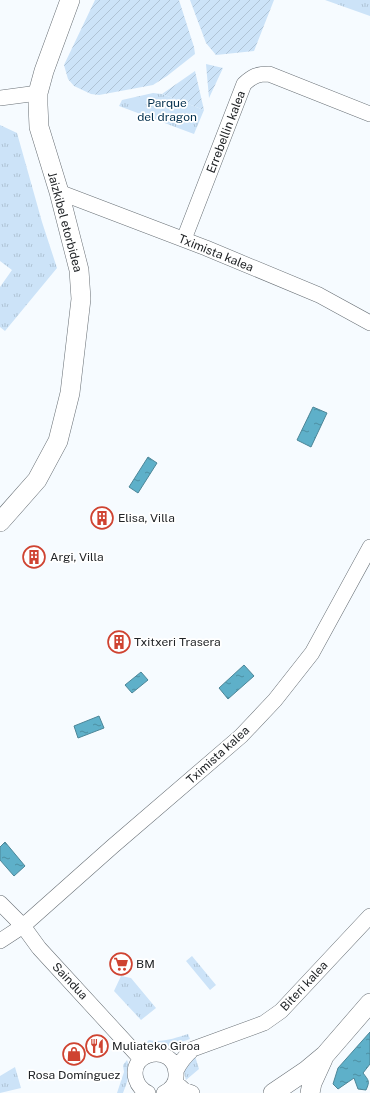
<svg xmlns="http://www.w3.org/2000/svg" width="370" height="1093" viewBox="0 0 370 1093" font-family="'Public Sans',sans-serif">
<defs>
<pattern id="grass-tufts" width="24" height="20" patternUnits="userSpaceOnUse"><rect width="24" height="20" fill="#cce3f8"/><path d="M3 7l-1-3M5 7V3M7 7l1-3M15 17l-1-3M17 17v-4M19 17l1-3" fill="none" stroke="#afc3d5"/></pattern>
<pattern id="garden-furrows" width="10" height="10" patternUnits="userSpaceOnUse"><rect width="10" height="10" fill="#cce3f8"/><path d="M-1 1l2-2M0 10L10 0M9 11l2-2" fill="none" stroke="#afc3d5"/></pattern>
<pattern id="water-ripples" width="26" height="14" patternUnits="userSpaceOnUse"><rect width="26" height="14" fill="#5eb0c9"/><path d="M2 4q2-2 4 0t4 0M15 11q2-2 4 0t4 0" fill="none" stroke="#4d8fa3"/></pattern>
</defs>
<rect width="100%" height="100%" fill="#f6fbff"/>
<path fill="url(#grass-tufts)" d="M325,0h45v16z
M153,93l9,1 42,16 -10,24 -75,-28 3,-6z
M0,125l17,8 25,89 15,46 -52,63 -5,-4v-40l12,-17 -12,-9z
M192,956l24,29 -6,5 -24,-29z
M121,976l10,2 25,30 -15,12 -27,-29z
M188,1034l2,5c-16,5 -30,12 -46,6l5,-5c13,3 26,-2 39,-6z
M195,1056l4,13 -13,11c-4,-13 -1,-15 9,-24z
M127,1060c5,11 0,23 -4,33h-6l7,-21 -1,-7z
M15,1067l6,21 -21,5v-17z"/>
<path fill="url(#garden-furrows)" d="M95,0h84l15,47 1,7 -28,22 -14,9 -54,10 -8,-1 -17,-8 -6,-7 -4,-14z
M190,0h84l-20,51 -38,4 -10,-12z
M206,64l17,4 -14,30z
M195,71l9,39 -42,-16z"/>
<path fill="url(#water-ripples)" stroke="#4c8698" d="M313,407l14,6 -16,34 -14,-7z
M148,457l9,6 -19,30 -9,-6z
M244,665l10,11 -26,23 -9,-11z
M141,672l7,8 -16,13 -7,-8z
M99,716l5,12 -26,10 -4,-12z
M5,842l20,24 -11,10 -14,-16v-13z
M370,1032v32l-7,9c6,8 7,8 3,17l-8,-1 -4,-11 -16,11 -5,-5 5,-16z"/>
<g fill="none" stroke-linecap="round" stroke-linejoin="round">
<g stroke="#697076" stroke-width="16">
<path id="minor" d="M0,98l38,-5
M59,192l147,56 113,47 51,28
M184,239l60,-155c9,-8 13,-10 25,-10l101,40
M0,903l23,23 16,22 102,111
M0,941l23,-15 90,-80 128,-110 34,-36 37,-47 58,-106
M176,1071c4,-9 9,-15 17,-22l71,-26 17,-12 89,-95
M175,1082l9,8 8,3
M148,1093c-6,-3 -10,-7 -12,-14 -8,-28 38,-36 40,-6 1,9 -4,16 -12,20"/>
</g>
<g stroke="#697076" stroke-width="20">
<path id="tertiary" d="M0,522l37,-42 21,-39 12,-48 11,-94 -2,-29 -20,-78 -20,-65 -1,-22v-12l6,-22 26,-71
M273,1093l34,-23 18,-15 45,-52
M310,1093l2,-10 11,-24"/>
</g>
<use href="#minor" stroke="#fff" stroke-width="15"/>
<use href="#tertiary" stroke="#fff" stroke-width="19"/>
</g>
<defs>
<g id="building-ring" transform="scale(1.15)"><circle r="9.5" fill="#fff" stroke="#cf4331" stroke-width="1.5"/><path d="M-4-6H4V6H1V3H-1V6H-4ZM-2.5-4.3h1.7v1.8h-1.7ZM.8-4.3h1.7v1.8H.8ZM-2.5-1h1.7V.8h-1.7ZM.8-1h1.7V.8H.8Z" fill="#cf4331"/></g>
<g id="supermarket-ring" transform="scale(1.15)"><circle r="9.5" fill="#fff" stroke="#cf4331" stroke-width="1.5"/><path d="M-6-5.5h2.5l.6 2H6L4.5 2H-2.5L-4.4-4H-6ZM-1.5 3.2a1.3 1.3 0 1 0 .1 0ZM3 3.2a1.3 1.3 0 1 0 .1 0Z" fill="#cf4331"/></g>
<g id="restaurant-ring" transform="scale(1.15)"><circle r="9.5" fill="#fff" stroke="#cf4331" stroke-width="1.5"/><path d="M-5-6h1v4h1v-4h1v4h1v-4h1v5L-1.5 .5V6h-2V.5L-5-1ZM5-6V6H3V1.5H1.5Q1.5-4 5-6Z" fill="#cf4331"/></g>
<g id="shop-ring" transform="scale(1.15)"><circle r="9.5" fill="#fff" stroke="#cf4331" stroke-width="1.5"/><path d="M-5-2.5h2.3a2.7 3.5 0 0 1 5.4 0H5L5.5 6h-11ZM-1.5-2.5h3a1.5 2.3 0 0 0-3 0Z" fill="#cf4331"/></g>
</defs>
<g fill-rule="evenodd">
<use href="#building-ring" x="102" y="518"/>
<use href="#building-ring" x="34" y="557"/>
<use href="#building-ring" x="119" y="642"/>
<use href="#supermarket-ring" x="121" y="964"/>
<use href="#restaurant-ring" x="97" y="1046"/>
<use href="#shop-ring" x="74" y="1054"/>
</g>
<g text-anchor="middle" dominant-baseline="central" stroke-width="3.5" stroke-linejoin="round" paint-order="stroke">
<g font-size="12" fill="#04314f" stroke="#fff">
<text x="167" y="103">Parque<tspan x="167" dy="14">del dragon</tspan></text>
</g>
<g font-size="12" fill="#212427" stroke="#fff">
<text transform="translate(226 132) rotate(-69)">Errebellin kalea</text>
<text transform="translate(65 222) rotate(75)">Jaizkibel etorbidea</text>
<text transform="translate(216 253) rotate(22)">Tximista kalea</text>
<text transform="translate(218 755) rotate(-42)">Tximista kalea</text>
<text transform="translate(70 981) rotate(47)">Saindua</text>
<text transform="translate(304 986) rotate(-47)">Biteri kalea</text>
</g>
<g font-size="12" fill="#212427" stroke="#fff" text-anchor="start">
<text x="118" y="518">Elisa, Villa</text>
<text x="50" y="557">Argi, Villa</text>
<text x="134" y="642">Txitxeri Trasera</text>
<text x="136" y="964">BM</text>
<text x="112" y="1046">Muliateko Giroa</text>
<text x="74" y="1075" text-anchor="middle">Rosa Domínguez</text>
</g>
</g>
</svg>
